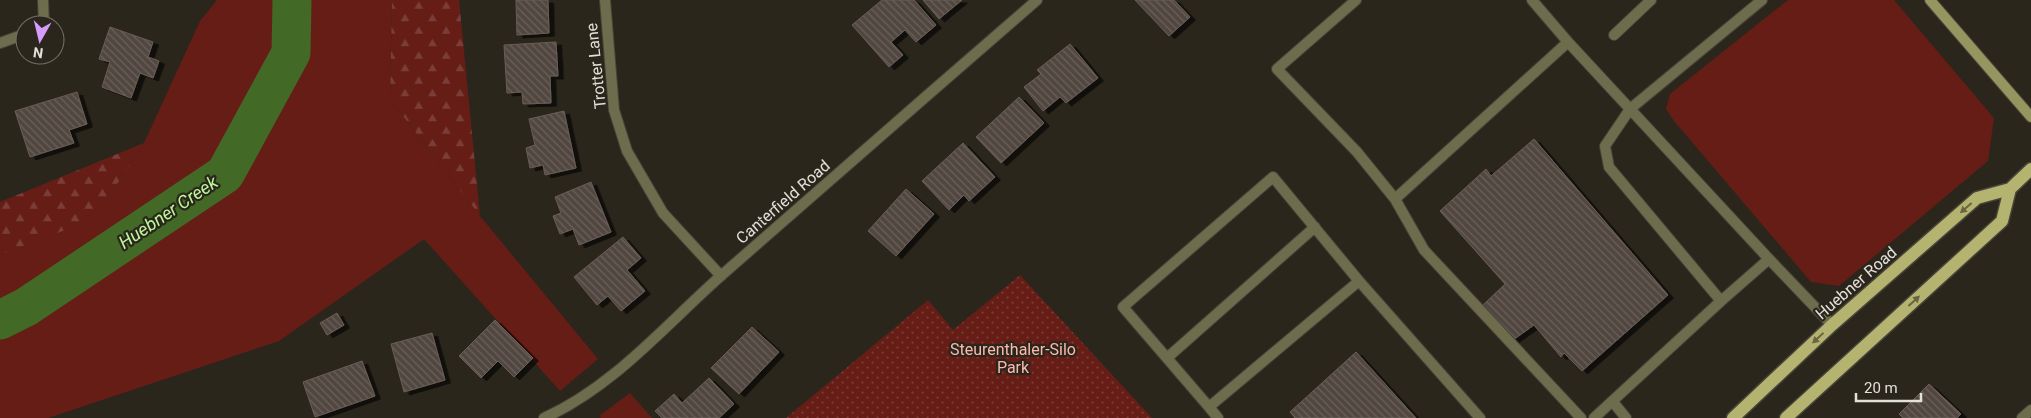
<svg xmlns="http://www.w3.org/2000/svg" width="2031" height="418" viewBox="0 0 2031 418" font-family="Roboto,sans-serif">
<defs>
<pattern id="forest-firs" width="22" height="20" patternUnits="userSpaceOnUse" patternTransform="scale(1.25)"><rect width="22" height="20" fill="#651d16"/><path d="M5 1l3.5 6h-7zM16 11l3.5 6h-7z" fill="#7b3d37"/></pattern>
<pattern id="park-dots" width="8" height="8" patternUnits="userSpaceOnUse" patternTransform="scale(1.25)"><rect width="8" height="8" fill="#651d16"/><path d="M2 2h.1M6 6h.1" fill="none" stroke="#7b3d37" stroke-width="1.8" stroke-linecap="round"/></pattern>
<pattern id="building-back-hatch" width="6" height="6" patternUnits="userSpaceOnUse" patternTransform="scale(1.25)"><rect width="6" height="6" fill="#514740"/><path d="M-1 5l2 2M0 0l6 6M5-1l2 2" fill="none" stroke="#6a615b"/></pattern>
<filter id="shadow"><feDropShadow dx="5.5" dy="3" stdDeviation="0" flood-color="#0009"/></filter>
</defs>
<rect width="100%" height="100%" fill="#2b261c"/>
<path fill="#651d16" d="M217,0h175l-2,99 90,117 118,143 -38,32 -136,-152 -145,102 -231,77h-48v-163l94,-37 50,-75 56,-122z
M1788,0h106l100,118 -6,43 -149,125 -28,-4 -137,-161 -8,-12 4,-15z
M630,393l22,25h-51l-2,-2z"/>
<path fill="url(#forest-firs)" d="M392,0h67l21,216 -90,-117z
M144,143l-50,76 -94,36v-53z"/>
<path fill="url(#park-dots)" d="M1020,275l132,143h-366l142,-118 25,30z"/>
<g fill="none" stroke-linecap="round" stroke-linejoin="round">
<path stroke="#426926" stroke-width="39" d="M0,320l26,-13 199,-133 66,-121 1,-53"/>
</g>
<path fill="url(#building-back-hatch)" stroke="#695e56" filter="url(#shadow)" d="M516,0h32l1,33 -32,2z
M882,0h32l22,25 -20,17 -11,-12 -14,12 12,13 -14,12 -37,-42z
M923,0h39l-23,19z
M1135,0h39l16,17 -21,19z
M110,27l43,15 -5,15 11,4 -6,17 -13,-5 -9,25 -29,-11 8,-25 -11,-3z
M556,42l2,34h-8l1,27 -28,1 -1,-12 -15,1 -3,-48z
M1070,44l28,34 -32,25 -6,-6 -17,14 -19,-24 17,-13 -4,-4z
M77,92l10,32 -18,6 5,13 -44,14 -15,-46z
M1019,97l25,26 -43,40 -25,-26z
M564,111l12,57 -31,7 -2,-10 -13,3 -4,-20 9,-3 -6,-26z
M1534,139l134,156 -86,76 -18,-18 -3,4 -27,-32 -21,15 -30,-35 22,-21 -65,-73 46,-42 5,7z
M963,143l32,34 -26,24 -5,-6 -15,15 -27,-29z
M591,182l20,50 -32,13 -6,-16 -13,5 -7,-18 8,-3 -6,-16z
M906,189l28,25 -38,42 -28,-25z
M623,237l18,21 -14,12 18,21 -24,20 -13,-15 -11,9 -23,-28z
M337,313l7,12 -17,10 -7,-12z
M495,320l38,38 -19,19 -16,-16 -17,17 -22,-22z
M752,327l27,25 -40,42 -28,-26z
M432,333l13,47 -41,12 -13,-48z
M1356,352l60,66h-121l-5,-6z
M362,361l13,35 -60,21 -12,-35z
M709,378l25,26 -15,14h-57l-7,-7 19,-17 8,9z
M1929,384l32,30 -4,4h-54l-4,-4z"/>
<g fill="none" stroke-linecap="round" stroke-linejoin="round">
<g stroke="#48443a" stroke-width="12">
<path id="service" d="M1356,0l-79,69 80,83 38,47 29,51 157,168
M1532,0l36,42 201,217 -48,42 -127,117
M1614,35l37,-35
M1395,199l173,-157
M1769,259l63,66
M1721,301l-112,-134 -4,-21 25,-37 132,-109
M1167,358l148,-131
M1613,402l13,16
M1209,407l-86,-100 150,-130 86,104
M1218,418l-9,-11 150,-126 121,137"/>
</g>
<g stroke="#48443a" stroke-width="12">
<path id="minor" d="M43,0l1,25
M605,0l9,110 13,41 36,62 58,63
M0,43l25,-9
M544,418c71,-32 122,-94 179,-144 105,-92 209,-183 314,-274
M2022,418l9,-8"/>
</g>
<g stroke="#48443a" stroke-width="12">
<path id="secondary" d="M1930,0l101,117"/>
</g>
<g stroke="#48443a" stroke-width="15">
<path id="primary" d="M1733,418l99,-93 145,-127 33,-9 21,-20
M1786,418l216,-197 8,-32"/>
</g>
<use href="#service" stroke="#6d6d4d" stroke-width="10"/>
<use href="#minor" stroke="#6d6d4d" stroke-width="10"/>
<use href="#secondary" stroke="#959560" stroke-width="10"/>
<use href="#primary" stroke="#b4b36f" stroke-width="12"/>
</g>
<defs><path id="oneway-solid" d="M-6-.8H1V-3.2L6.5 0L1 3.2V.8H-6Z" transform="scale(1.25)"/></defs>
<g fill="#696541">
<use href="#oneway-solid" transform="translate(1966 208) rotate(139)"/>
<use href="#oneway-solid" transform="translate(1914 301) rotate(-42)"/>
<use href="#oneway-solid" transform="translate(1818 338) rotate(137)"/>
</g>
<g text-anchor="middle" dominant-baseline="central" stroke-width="4.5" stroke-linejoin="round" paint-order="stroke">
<g font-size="16" fill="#e3dfd9" stroke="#2b261c">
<text transform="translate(596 66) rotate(-96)">Trotter Lane</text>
<text transform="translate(783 202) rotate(-41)">Canterfield Road</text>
<text transform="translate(1856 283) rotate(-41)">Huebner Road</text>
</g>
<g font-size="16" fill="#fdb8ad" stroke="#2b261c">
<text x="1013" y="349">Steurenthaler-Silo<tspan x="1013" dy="18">Park</tspan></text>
</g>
<g font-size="18" font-style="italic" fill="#bdf89a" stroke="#2b261c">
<text transform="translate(168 212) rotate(-34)">Huebner Creek</text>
</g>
</g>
<g transform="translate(40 40) rotate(188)"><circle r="24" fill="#2b261c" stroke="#757068"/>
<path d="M0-4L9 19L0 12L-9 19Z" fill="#d49cfb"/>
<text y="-8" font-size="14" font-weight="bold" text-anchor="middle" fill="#e3dfd9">N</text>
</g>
<path d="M1856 393v8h65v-8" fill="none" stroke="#e3dfd9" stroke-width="2.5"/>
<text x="1864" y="393" font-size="15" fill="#e3dfd9" stroke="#2b261c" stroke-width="4" paint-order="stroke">20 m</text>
</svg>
